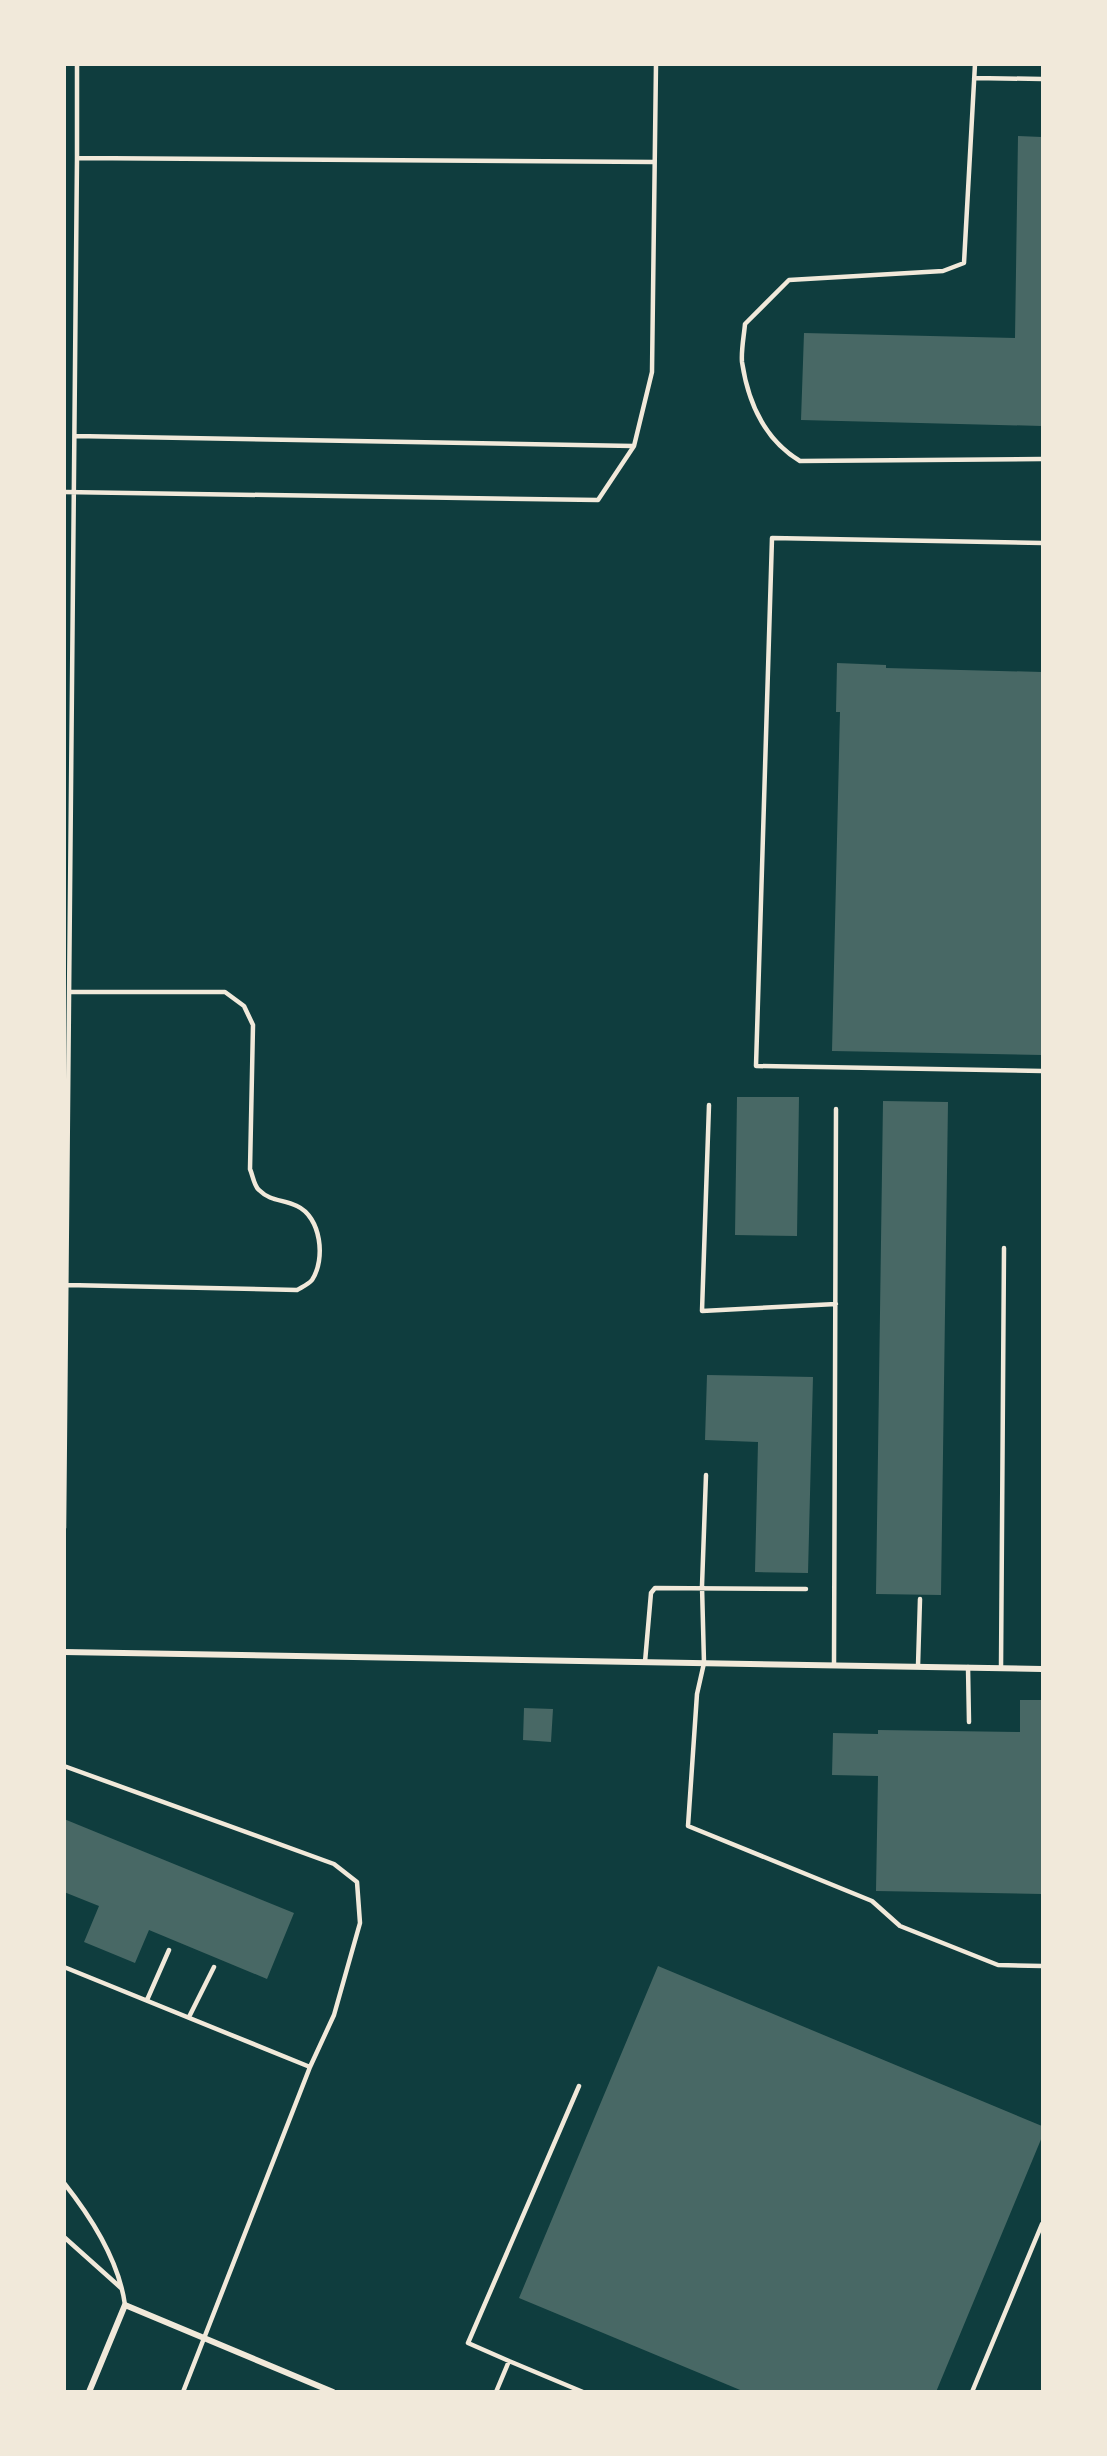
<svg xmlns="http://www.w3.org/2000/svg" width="1107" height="2456" viewBox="0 0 1107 2456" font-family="'DM Sans',sans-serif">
<rect width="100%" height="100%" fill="#0f3d3e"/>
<path fill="#486865" d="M1018,136l24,1v289l-241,-6 3,-87 211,5z
M837,663l49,2v3l156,4v383l-210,-4 8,-339h-4z
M737,1097h62l-2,139 -62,-1z
M883,1101l65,1 -7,493 -65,-1z
M707,1375l106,2 -5,196 -53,-1 3,-130 -53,-2z
M1020,1700h22v194l-166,-3 2,-115 -46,-1 1,-42 45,1v-4l142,2z
M524,1708l29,1 -2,33 -28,-2z
M64,1819l230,94 -27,66 -118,-49 -14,33 -51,-21 15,-36 -35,-14z
M658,1966l384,160v11l-106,255h-191l-226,-94z"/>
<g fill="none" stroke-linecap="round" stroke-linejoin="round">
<path stroke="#f1e9da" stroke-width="4.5" d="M77,64v94l577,4
M975,64l-11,199 -21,8 -154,9 -44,44c-1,12 -4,26 -3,38 6,40 23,78 58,99l242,-2
M974,78l68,1
M75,436l558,10
M64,492l534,8 36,-54 18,-74 4,-308
M1042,543l-270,-5 -16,528 286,5
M709,1105l-7,206 134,-7
M67,1285l230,5c5,-3 12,-6 15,-10 14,-21 9,-63 -15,-74 -14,-7 -26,-4 -38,-16 -5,-4 -6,-14 -9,-21l3,-144 -9,-19 -19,-14h-155
M706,1475l-4,111 2,77 -7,31 -9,132 184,75 28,25 98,39 44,1
M64,1528l13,-1370
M645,1662l6,-69 4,-5 151,1
M834,1665l2,-556
M918,1666l2,-67
M968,1667l1,55
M1001,1668l3,-420
M64,1766l270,98 23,18 3,41 -26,92 -24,52
M64,1967l246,100 -127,325
M147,2000l22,-50
M189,2017l25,-50
M64,2183c27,34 55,78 61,122
M64,2237l57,51
M509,2361l-41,-18 111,-257
M496,2392l13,-31 74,31
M972,2392l70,-168"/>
<path stroke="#f1e9da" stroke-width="6" d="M64,1652l978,17
M89,2392l36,-87 208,87"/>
</g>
<rect width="1107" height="2456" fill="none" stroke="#f1e9da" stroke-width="132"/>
</svg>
